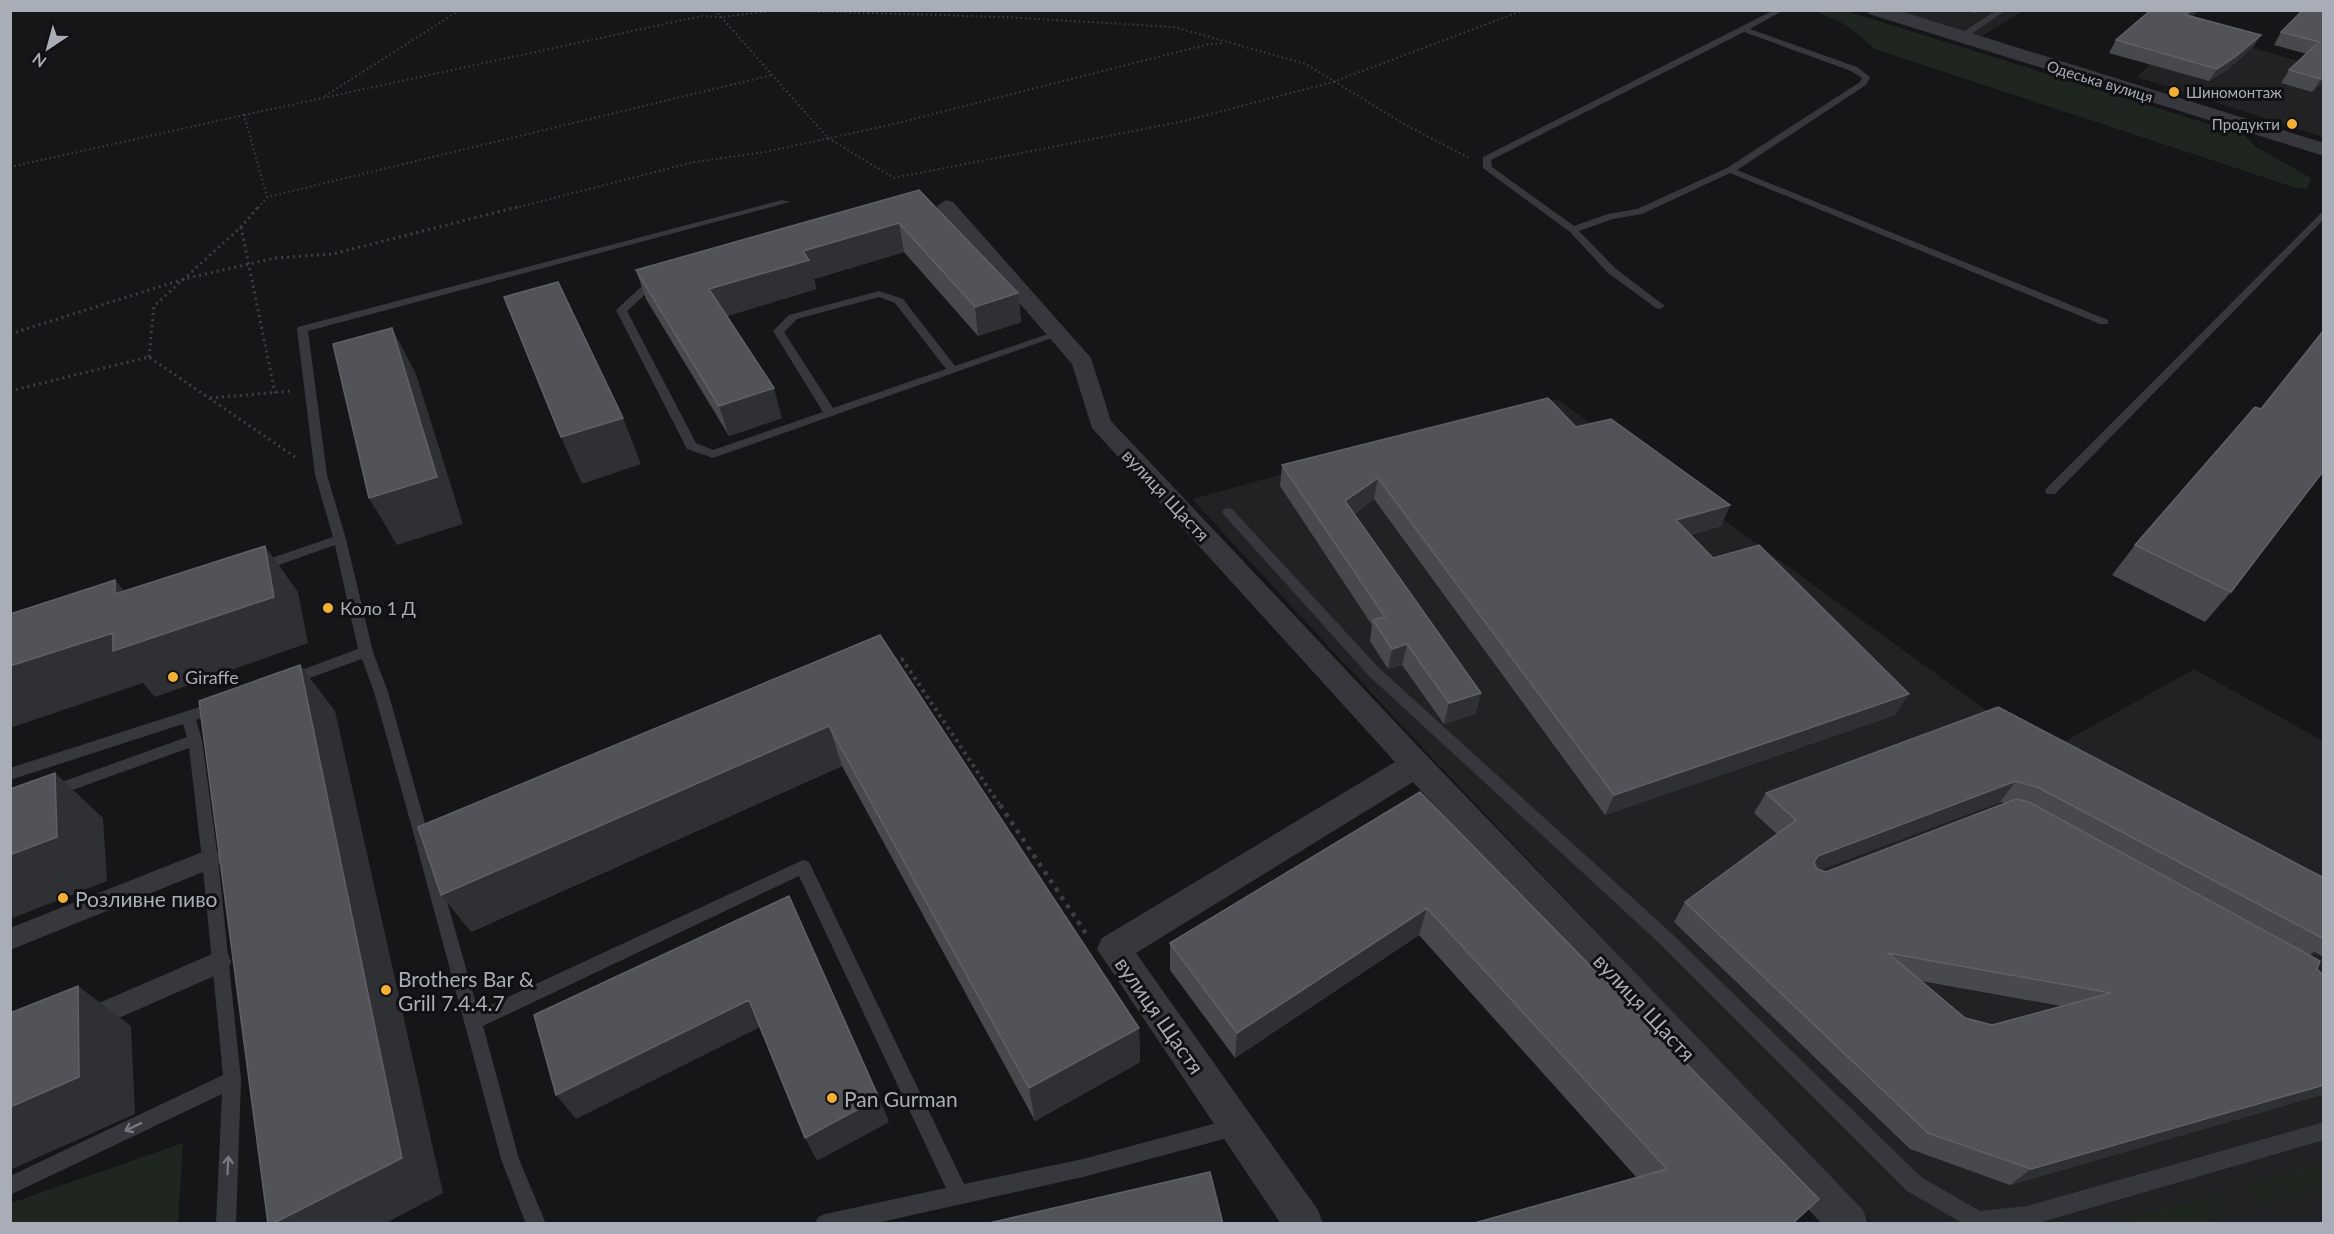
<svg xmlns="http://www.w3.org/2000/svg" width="2334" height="1234" viewBox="0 0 2334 1234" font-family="Lato,sans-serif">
<rect width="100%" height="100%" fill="#161618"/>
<path fill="#222225" d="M1892,11h131l-45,27z
M2188,29l135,39v69l-186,-60z
M1557,399l455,330 38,21 144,-81 129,72v482h-452l-439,-465 -240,-259z"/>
<path fill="#1e261f" d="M1846,11l398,124 12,12 55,31 -4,11 -11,-1 -421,-139 -29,-24 -31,-14z
M183,1143l-5,80h-167v-20z
M2323,1163v24l-61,17 -16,-18z
M2215,1195l15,19 -32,9h-84z"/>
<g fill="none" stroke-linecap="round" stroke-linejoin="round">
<path stroke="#3d3f44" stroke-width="2" stroke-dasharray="1.5 3" stroke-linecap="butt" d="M715,10l113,128 66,40 290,-57 149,-39 191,-72
M325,96l135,-86
M244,115l458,-99 19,1 51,-6 64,1 168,5 170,10 132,37 96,59 67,35
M10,167l234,-52 23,82
M258,208l9,-11 505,-122
M515,208l179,-46 71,-10 129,-28 315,-80 15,-1"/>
<path stroke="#3d3f44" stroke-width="3" stroke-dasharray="2 4" stroke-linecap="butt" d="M241,227l34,166
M10,334l174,-55 91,-21 58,-4 188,-48
M149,357l5,-51 87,-79 18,-21
M10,391l139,-34 149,102
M210,398l81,-7"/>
<path stroke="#3d3f44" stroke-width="4" stroke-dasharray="3 4.5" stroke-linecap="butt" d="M894,661l8,-2 99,148"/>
<path stroke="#3d3f44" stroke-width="4.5" stroke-dasharray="4 6" stroke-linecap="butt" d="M1000,805l87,130"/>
<path fill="#37383d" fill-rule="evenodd" d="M1774,10h10l-34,19 107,38 13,10 -4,8 -129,85 371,150v4h-8l-370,-151 -88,41 -29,5 -34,12 37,38 49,37 -5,3 -4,-1 -48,-35 -38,-41 -87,-64v-11zM1744,32l107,39 11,7 -2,4 -133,86 -90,41 -29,5 -34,12 -82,-59 -1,-7z
M1997,10h9l-42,29h-6v-4z
M782,200l8,2 -482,129 19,144 19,64 27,113 15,40 90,319 325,-151 6,2 155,322 119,-25 152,-41 7,2 2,7 -2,7 -7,2 -152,41 -211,47h-57l3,-7 7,-3 121,-26 -147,-312 -316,150 36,133 27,65h-20l-25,-65 -92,-342 -35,-125 -12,-33 -72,26 -5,-1 -2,-4 2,-4 73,-27 -23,-104 -76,27 -7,-5 2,-3 79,-27 -18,-62 -18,-146 1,-2z
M2324,210v9l-269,275h-8l-2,-3 2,-3z
M660,282l4,1v4l-15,4 -22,20 69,132 17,7 110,-38 -50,-81 16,-16 90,-24 24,8 52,67 99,-34 4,-1 5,3 -350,124 -26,-9 -71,-139 25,-23zM879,297l16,6 51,66 -113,39 -49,-76 13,-13z
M1228,508l4,1 147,159 290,263 252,246 59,34 47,-5 297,-84v18l-289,84h-71l-57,-33 -250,-250 -288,-265 -145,-161 -2,-3 2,-3z
M218,701l5,2 2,4 -2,4 -27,9 6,20 16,119 23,221 -5,144h-20l6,-130 -212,101v-19l213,-101 -21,-216 -13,-111 -136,49 -5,-2 -3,-4 3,-4 139,-50 -4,-13 -173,56v-12z"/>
<path fill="#37383d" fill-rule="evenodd" d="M210,849l8,3 3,7 -3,7 -208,84v-22z
M219,951l9,3 3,8 -3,8 -141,62 -9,-4 -4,-8 4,-8z"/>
<path fill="#37383d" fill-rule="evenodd" d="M946,200l7,2 138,156 20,63 316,335 436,454 5,14h-46l-409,-442 -277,171 182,257 5,14h-42l-184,-275 5,-11 293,-176 -303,-334 -20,-64 -133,-154 -2,-4z"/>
<path fill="#37383d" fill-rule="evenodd" d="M1867,10h30l427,133v13l-455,-142z"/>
</g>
<path fill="#47494d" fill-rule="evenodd" d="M1965,10h13l-4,3z
M2199,10l-7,6 69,19 -8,12 -26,23 -18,11 -100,-28 7,-13z
M2324,10v71l-12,11 -31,-9 8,-13 18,-16 -33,-9 7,-13z
M919,190l99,103 3,29 -43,14 -74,-84 -90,27 2,10 -90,27 56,102 -53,18 -83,-137 -10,-29z
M2261,409l-30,183 -26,30 -93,-47 23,-30z
M1576,427l154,78 -9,21 -31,9 23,23 182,157 -290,100 -231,-316 -20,15 127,179 -6,21 -31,10 -42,-59 -14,4 -18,-28 2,-16 -92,-139 2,-21z
M880,635l259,393 1,34 -105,59 -193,-355 -371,166z
M1998,707l326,171v79l-10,-5 -4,3 7,14 7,7v118l-314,91 -100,-36 -236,-227 11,-20 92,-68 -23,-21 12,-20zM2000,802l5,1 -179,69 -7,-2zM1921,981l140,25 -69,19 -27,-7z
M1420,792l399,407 -27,25h-321l166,-46 -218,-243 -184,123 -65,-88v-27z"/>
<path fill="#2f3033" d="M2191,10h8l-20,17 7,-12z
M2261,35l-8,12 -26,23 -18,11 8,-12z
M2324,76v5l-12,11 9,-13z
M899,223l5,29 -90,27 2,10 -98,30 -9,-30 94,-38z
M1018,293l3,29 -43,14 -3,-29z
M392,328l24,46 47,150 -66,21 -28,-47z
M774,388l8,30 -53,18 -10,-30z
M623,418l18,46 -59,20 -21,-47z
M1378,478l-4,21 -32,23 3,-21z
M1730,505l-9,21 -53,15 8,-21z
M265,546l33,46 10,51 -153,54 -12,-14 -133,45v-62l105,-72v-14l39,47z
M1407,644l-5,21 -14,4 4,-20z
M300,665l35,46 108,482 -59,31h-112z
M1481,693l-6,21 -31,10 5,-21z
M1909,694l-14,21 -290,100 9,-20z
M829,726l13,40 -371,166 -30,-37z
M55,773l48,45 4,63 -97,38v-64z
M2016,781l-16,21 -196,74 14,-20z
M1427,908l-8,27 -184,123 2,-25z
M78,986l53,40 4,88 -125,56v-63z
M749,1000l13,26 -186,93 -20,-24z
M1139,1028l1,34 -105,59 -6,-33z
M2324,1085v9l-314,91 21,-16z
M879,1098l10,24 -72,39 -12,-23z"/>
<path fill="#525359" stroke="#5f6168" stroke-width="1.5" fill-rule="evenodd" d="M2151,10h40l-5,5 75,20 -26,22 -18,12 -101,-29z
M2303,10h21v66l-3,3 -32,-9 30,-28 -38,-10z
M919,190l99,103 -43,14 -76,-84 -96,28 6,9 -100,29 65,99 -55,18 -83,-136z
M558,282l65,136 -62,19 -57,-140z
M392,328l45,149 -68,21 -36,-154z
M2324,330v140l-93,122 -96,-47 120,-138 6,2z
M1548,398l28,29 35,-8 119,86 -54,15 37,38 46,-13 150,149 -295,101 -236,-317 -33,23 136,192 -32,10 -42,-59 -15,5 -19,-29 12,-3 -103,-152z
M265,546l9,51 -161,54v-18l-103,33v-52l105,-34v14z
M880,635l259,393 -110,60 -200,-362 -388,169 -23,-68z
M300,665l102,493 -130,66h-4l-69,-523z
M1998,707l326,171v61l-285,-151 -23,-7 -198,75 -4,6 3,7 9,3 190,-73 13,3 291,159 -3,8 7,7v109l-293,84 -103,-36 -243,-231 111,-82 -30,-27zM1888,953l223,40 -119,32 -27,-7z
M55,773l2,64 -47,18v-66z
M1420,792l399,407 -27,25h-321l196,-55 -240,-261 -190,125 -67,-90z
M789,896l90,202 -74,40 -56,-138 -193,95 -22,-80z
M78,986l1,91 -69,30v-94z
M1210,1172l13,52h-238z"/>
<defs><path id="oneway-shaft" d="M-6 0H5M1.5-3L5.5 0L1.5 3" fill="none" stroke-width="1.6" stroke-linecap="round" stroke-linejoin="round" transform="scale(1.5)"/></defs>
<g stroke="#757881">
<use href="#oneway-shaft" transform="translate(133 1127) rotate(154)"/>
<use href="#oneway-shaft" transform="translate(228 1165) rotate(-87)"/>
</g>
<g fill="#f2b134" stroke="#111113" stroke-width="2">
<circle cx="2174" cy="92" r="6"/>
<circle cx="2292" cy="124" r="6"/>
<circle cx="328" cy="608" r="6"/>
<circle cx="173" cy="677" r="6"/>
<circle cx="63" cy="898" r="6"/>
<circle cx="386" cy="990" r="6"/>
<circle cx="832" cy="1098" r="6"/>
</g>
<g text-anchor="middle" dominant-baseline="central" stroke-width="6" stroke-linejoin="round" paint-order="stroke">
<g font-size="15" fill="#a8adb8" stroke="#111113">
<text transform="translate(2100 81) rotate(17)">Одеська вулиця</text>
</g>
<g font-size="15" fill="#a8adb8" stroke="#111113" text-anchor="start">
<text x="2186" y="92">Шиномонтаж</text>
<text x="2280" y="124" text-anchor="end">Продукти</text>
</g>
<g font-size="18" fill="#a8adb8" stroke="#111113">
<text transform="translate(1166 495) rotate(47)">вулиця Щастя</text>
</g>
<g font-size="18" fill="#a8adb8" stroke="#111113" text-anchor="start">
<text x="340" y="608">Коло 1 Д</text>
<text x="185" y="677">Giraffe</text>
</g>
<g font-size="21" fill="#a8adb8" stroke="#111113" text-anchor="start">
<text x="75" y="898">Розливне пиво</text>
<text x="398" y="978">Brothers Bar &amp;<tspan x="398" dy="24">Grill 7.4.4.7</tspan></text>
<text x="844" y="1098">Pan Gurman</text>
</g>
<g font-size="21" fill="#a8adb8" stroke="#111113">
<text transform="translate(1645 1007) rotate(47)">вулиця Щастя</text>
<text transform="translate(1160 1015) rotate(55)">вулиця Щастя</text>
</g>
</g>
<rect width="2334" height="1234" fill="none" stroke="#a8adb8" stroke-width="24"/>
<g transform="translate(48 48) rotate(216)" stroke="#111113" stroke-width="4.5" paint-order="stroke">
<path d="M0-4.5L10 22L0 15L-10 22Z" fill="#a8adb8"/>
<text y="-9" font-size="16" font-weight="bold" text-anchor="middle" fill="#a8adb8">N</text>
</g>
</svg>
